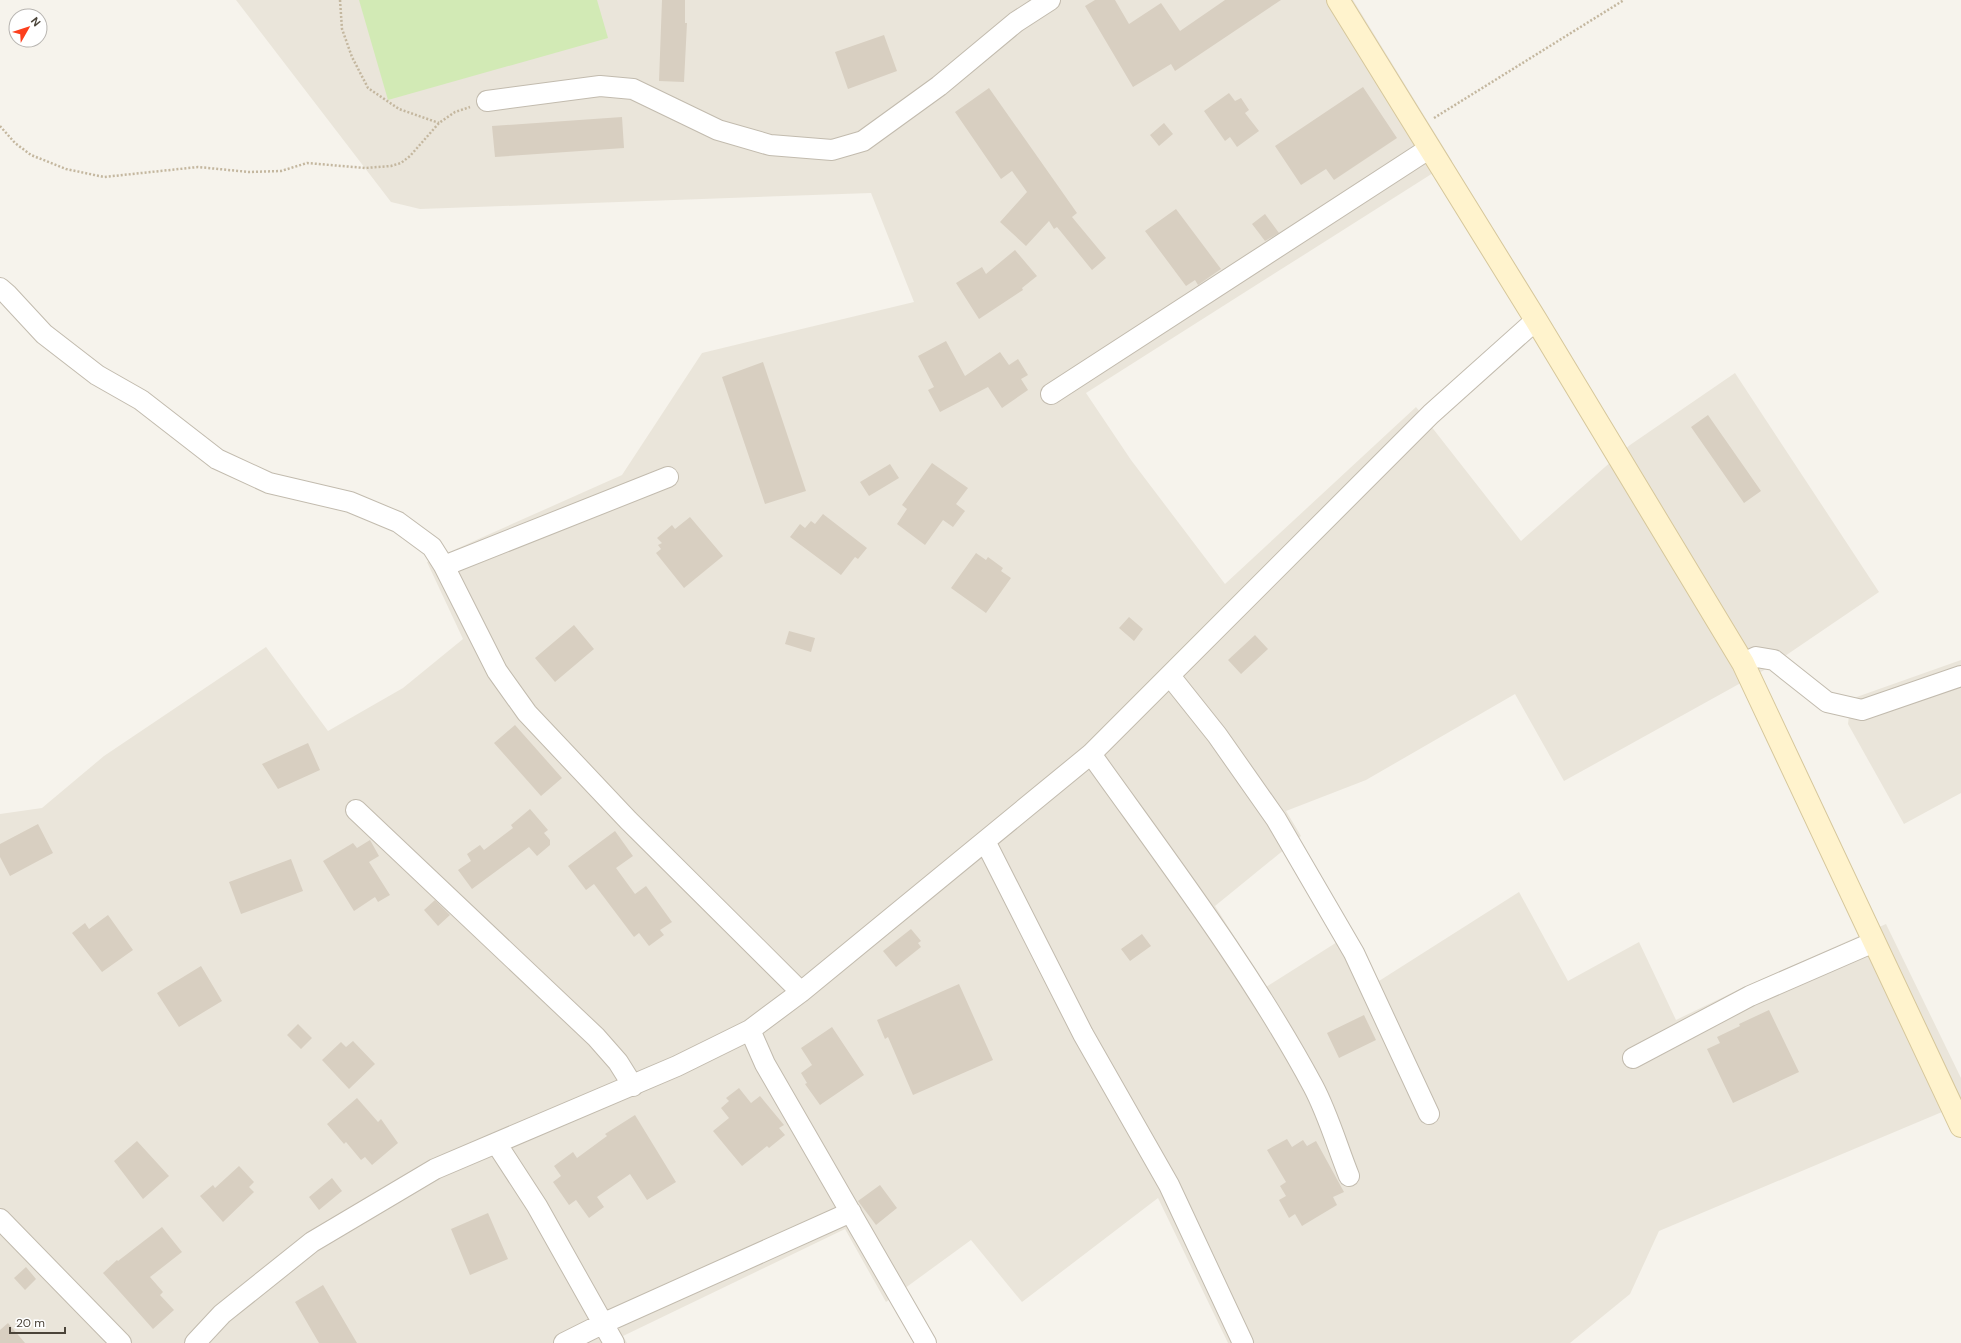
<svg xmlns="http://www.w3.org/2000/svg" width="1961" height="1343" viewBox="0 0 1961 1343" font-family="'DM Sans',sans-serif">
<rect width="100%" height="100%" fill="#f6f3ec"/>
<path fill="#eae5da" d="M236,0h1117l99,161 -366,232 45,67 94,124 191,-177 105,134 109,-96 105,-72 144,219 -113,77 -202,112 -49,-87 -149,86 -80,31 15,25 -86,70 51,81 87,-55 26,49 140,-89 49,89 71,-39 37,78 66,-32 144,-64 75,154v26l-302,127 -29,63 -60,49h-342l-70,-145 -136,104 -51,-62 -85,62 -41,-73 -222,107 4,7h-627v-529l42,-6 62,-52 162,-109 62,84 75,-43 60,-49 -36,-77 195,-87 80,-122 212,-51 -43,-109 -451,16 -29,-7z
M1961,660v133l-57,31 -56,-100 3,-25z"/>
<path fill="#d2eab5" d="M359,0h238l11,38 -220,62z"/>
<path fill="#d8cfc1" d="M662,0h23v23h2l-3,59 -25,-1z
M1095,0h20l14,24 32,-21 19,28 45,-31h56l-106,71 -4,-7 -38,23 -48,-81z
M884,35l13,36 -49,18 -13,-37z
M1363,87l34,51 -63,42 -8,-11 -25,16 -26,-39z
M989,88l88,125 -5,4 34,41 -14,12 -35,-43 -3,2 -5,-8 -23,25 -26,-24 27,-30 -15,-21 -11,8 -46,-67z
M1229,93l6,8 6,-3 8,12 -4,3 14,18 -22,16 -7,-10 -5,4 -21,-30z
M622,117l2,31 -129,9 -3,-31z
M1164,123l9,11 -14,12 -9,-11z
M1176,209l45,60 -23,16 -3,-5 -9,6 -41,-55z
M1265,214l14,19 -14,8 -13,-17z
M1015,250l22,26 -15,12 1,2 -44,29 -23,-36 26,-16 4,7z
M946,341l19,35 35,-24 9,13 9,-6 10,16 -7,4 7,11 -26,18 -14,-21 -48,25 -12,-22 6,-3 -16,-31z
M763,362l43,129 -41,13 -43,-127z
M1708,415l53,76 -17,12 -53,-76z
M932,463l36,25 -12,16 9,7 -12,16 -10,-7 -18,25 -28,-21 10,-15 -5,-4z
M890,464l9,14 -30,18 -9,-14z
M823,514l44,34 -9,11 -3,-2 -14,18 -51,-38 10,-13 5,4 6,-7 4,3z
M690,517l33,39 -39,32 -28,-35 5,-4 -3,-4 4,-2 -5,-5 15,-13 3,4z
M976,553l10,7 2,-3 15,11 -2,3 10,7 -25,35 -35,-25z
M1129,617l14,12 -9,12 -15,-13z
M574,625l20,24 -39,33 -20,-24z
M789,631l26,7 -4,14 -26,-8z
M1255,635l13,14 -27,25 -13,-14z
M515,725l47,53 -21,18 -47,-53z
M308,743l12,27 -42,19 -16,-25z
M530,809l18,21 -4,3 6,7v5l-13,11 -8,-9 -57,42 -14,-19 13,-9 -4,-7 13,-9 4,5 29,-22 -2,-3z
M38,824l15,29 -43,23 -10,-19v-13z
M615,831l18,25 -17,12 19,26 11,-8 26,36 -12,8 4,5 -15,11 -10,-13 -5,4 -40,-53 -8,6 -18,-24z
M370,840l9,16 -10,6 21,33 -12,7 -3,-5 -21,14 -31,-50 30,-18 4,5z
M291,859l12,32 -62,23 -12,-32z
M435,900l15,15 -12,11 -14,-16z
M108,915l25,35 -31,22 -30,-39 13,-10 4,6z
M911,929l10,12 -3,2 3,4 -25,20 -13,-16z
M1142,934l9,12 -21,15 -9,-12z
M201,966l21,35 -43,26 -22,-34z
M959,984l34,76 -80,35 -25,-58 -3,2 -8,-19z
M1769,1010l30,62 -66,31 -26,-54 13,-6 -3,-6 23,-11 -1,-2z
M1364,1015l12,25 -37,18 -12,-25z
M298,1024l14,14 -11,11 -14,-14z
M832,1027l32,48 -44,30 -15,-21 2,-1 -6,-10 11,-8 -11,-17z
M353,1041l22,23 -26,25 -27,-29 19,-18 5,5z
M739,1088l12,15 9,-7 24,29 -5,3 6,7 -16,13 -2,-2 -25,20 -29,-35 16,-13 -8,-10 8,-7 -3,-3z
M357,1098l21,24 3,-3 17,24 -26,22 -7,-8 -4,3 -15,-18 -2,2 -17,-20z
M635,1115l41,67 -29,18 -17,-26 -33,23 7,10 -15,11 -13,-18 -7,5 -16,-23 8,-6 -7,-10 19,-14 4,6 30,-22 -2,-2z
M1287,1139l5,8 11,-7 4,6 9,-5 28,51 -11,5 4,8 -35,21 -7,-12 -6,4 -10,-18 7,-4 -6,-10 6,-4 -19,-32z
M137,1141l32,35 -26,23 -29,-38z
M239,1166l15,16 -5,5 5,5 -31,30 -23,-26 13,-11 2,3z
M332,1178l10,13 -23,19 -10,-13z
M880,1185l17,23 -21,17 -18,-24z
M488,1213l20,46 -38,16 -19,-46z
M162,1227l20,25 -32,25 13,15 -3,3 14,15 -21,19 -50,-56 14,-13 1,1z
M26,1267l10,12 -11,11 -11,-12z
M323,1285l34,58h-38l-24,-41z
M8,1323l17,20h-25v-13z"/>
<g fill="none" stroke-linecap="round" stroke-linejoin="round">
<g stroke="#c2bbae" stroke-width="22">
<path id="street" d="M487,101l113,-15 33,3 85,41 52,15 62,5 31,-9 76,-55 77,-64 34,-22
M0,288l7,6 37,40 53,41 44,25 76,59 52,24 81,19 48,20 34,25 12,19 53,105 30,42 101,107 173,172
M1051,394l379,-246
M444,566l224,-89
M1743,663l13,-6 18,3 53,42 35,8 99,-34
M1170,676l47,59 59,84 78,134 75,161
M1091,754c77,108 159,215 222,332 15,28 24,60 36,90
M356,810l240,227 22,25 15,24
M985,841l98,193 86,151 74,158
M750,1030l15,34 161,279
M1633,1058l117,-62 124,-54
M496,1143l41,63 77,137
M0,1219l121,124
M195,1343l27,-29 90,-72 123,-73 242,-103 73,-36 51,-38 290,-238 340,-340 105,-94
M564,1343l40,-20 247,-111"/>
</g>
<g stroke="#d6c79b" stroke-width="24">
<path id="secondary" d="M1338,0l198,320 207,343 218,463"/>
</g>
<path stroke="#c4b79f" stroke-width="2.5" stroke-dasharray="2 2" stroke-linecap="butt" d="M340,0l2,29 10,28 16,31 31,21 40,14
M1434,118l190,-118
M0,126l15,17 16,12 35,14 38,8 94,-10 51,5 32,-1 26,-8 58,5 26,-2 10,-3 9,-7 29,-33 16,-11 15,-5"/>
<use href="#street" stroke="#fff" stroke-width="20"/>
<use href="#secondary" stroke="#fff3cd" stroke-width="22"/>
</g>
<g transform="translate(28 28) rotate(51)"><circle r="19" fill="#ffffff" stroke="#b7b4b0"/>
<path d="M0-3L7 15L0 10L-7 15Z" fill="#fc3f1d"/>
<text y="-6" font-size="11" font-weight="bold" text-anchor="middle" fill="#4b4439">N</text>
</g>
<path d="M10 1327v6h55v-6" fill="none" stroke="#4b4439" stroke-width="2"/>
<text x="16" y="1327" font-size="12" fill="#4b4439" stroke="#ffffff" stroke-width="3" paint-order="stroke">20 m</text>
</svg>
